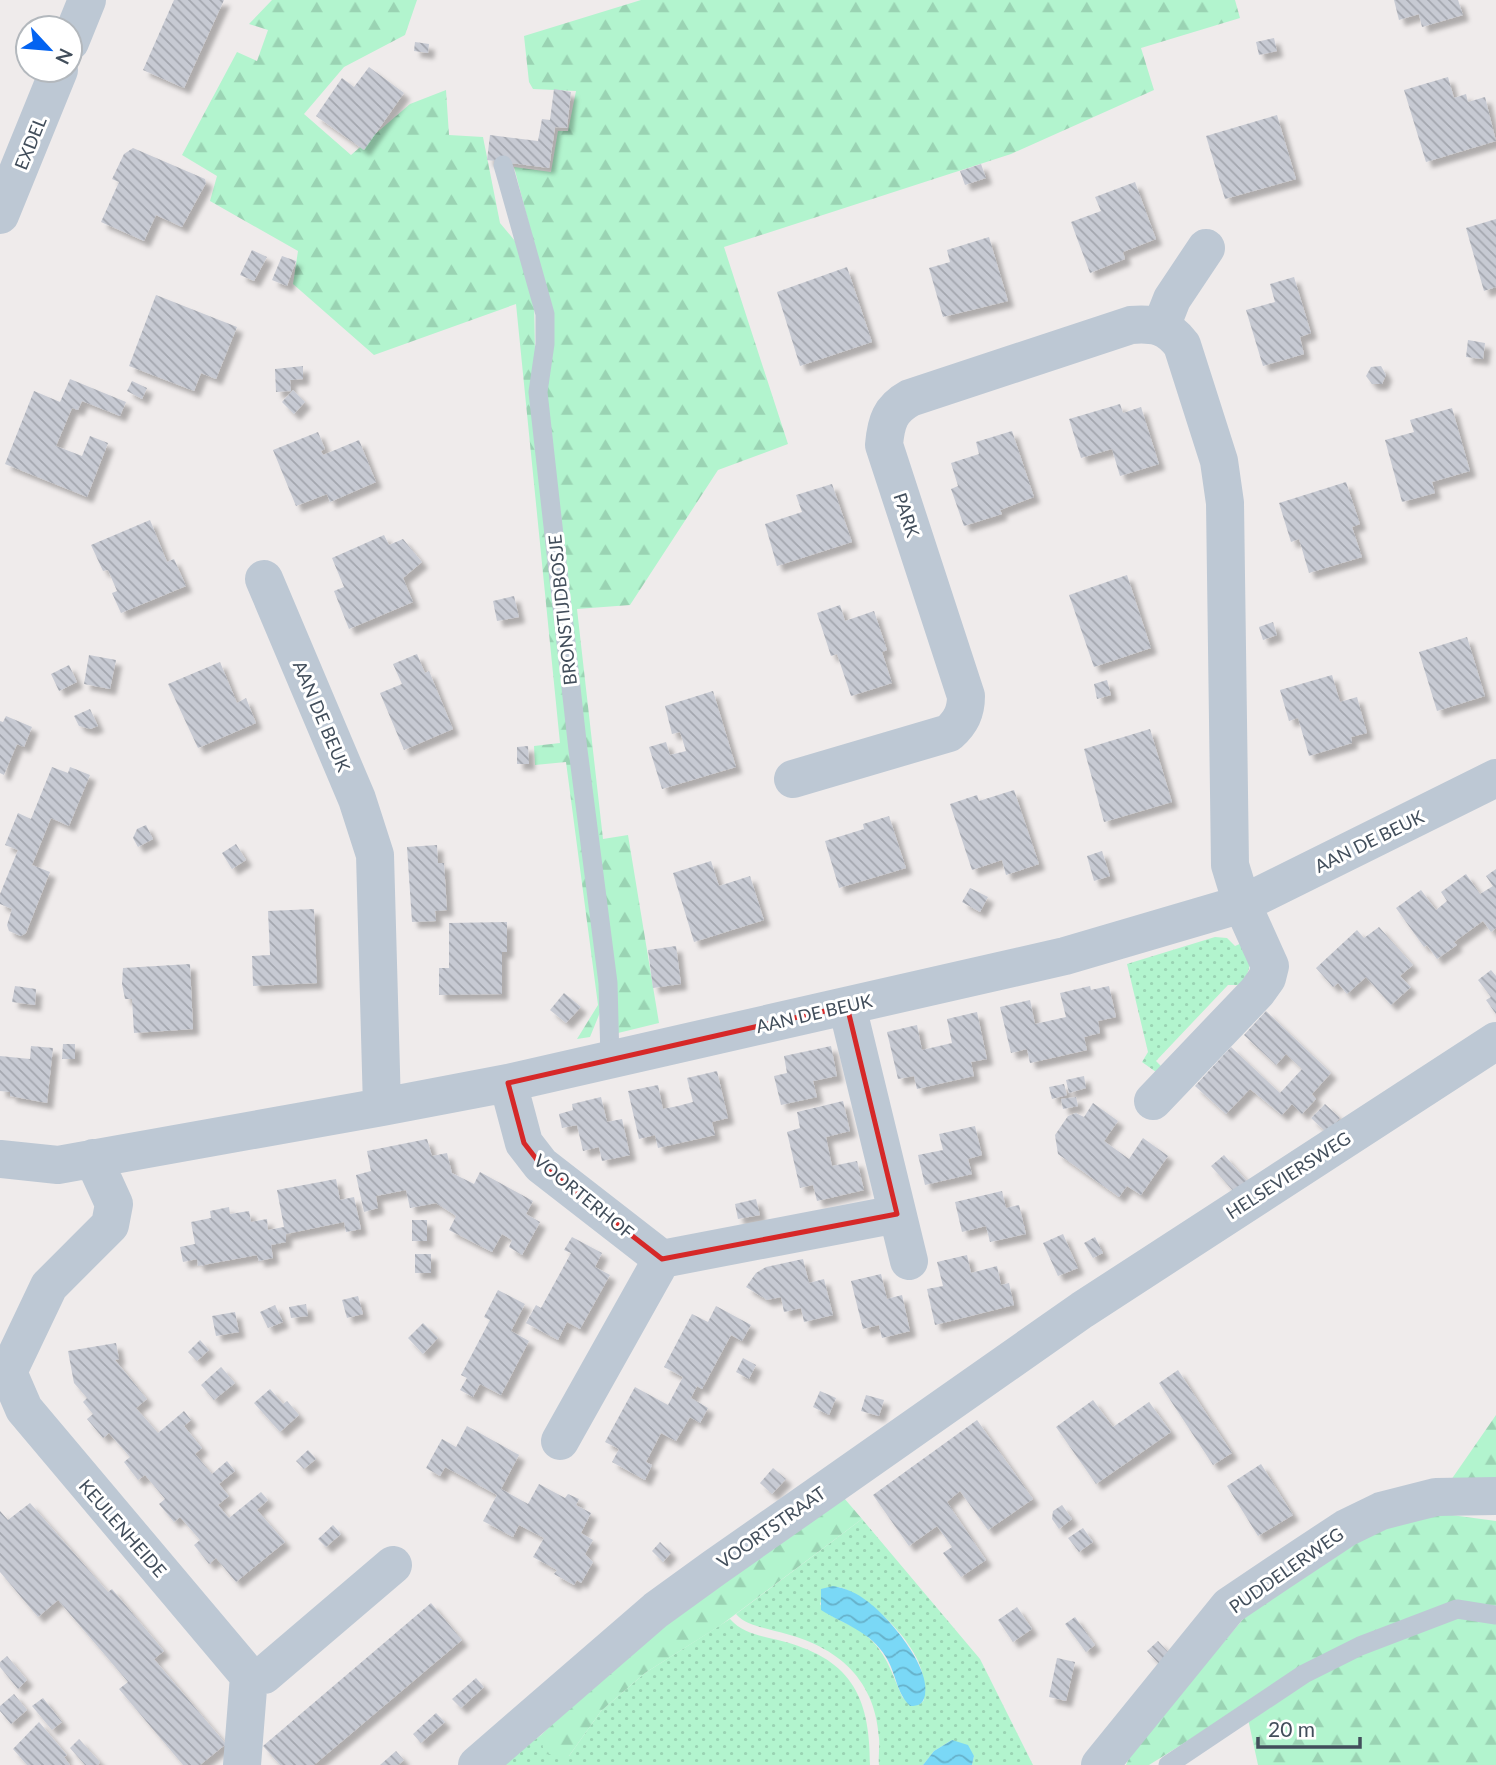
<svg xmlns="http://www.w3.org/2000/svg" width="1496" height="1765" viewBox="0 0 1496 1765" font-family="Lato,sans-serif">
<defs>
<pattern id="grass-dots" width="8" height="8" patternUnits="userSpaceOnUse" patternTransform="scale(1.75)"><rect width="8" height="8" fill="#b2f4ce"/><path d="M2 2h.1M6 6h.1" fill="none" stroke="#9ad3b3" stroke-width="1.8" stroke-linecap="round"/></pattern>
<pattern id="forest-firs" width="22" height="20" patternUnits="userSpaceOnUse" patternTransform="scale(1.75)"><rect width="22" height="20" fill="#b2f4ce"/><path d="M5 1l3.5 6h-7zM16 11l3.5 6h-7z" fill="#9ad3b3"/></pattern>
<pattern id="water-waves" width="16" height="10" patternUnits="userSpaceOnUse" patternTransform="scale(1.75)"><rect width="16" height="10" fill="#7ad8f6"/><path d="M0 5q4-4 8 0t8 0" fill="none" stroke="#66b1ca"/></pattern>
<pattern id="building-back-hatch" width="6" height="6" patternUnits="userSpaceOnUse" patternTransform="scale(1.75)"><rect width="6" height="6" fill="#c7cad3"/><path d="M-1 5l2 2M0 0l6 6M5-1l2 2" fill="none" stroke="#a3a6ae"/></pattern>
<filter id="shadow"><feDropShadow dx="6" dy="6" stdDeviation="2" flood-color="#0004"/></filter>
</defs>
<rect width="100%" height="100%" fill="#efebeb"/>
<path fill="url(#grass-dots)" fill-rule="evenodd" d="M1215,937l12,1 8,8 9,-4c9,16 7,28 -3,43h-13l-72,76 5,5 -5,6 -14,-10 6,-10 -21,-88z
M862,1519l118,140 53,106h-61l2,-9 -22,-16 -18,11 -11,14h-44c-1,-9 1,-18 0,-27 -4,-63 -46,-94 -104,-107 -13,-4 -30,-6 -39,-17zM839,1587c30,9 76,54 83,85 2,9 1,19 2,28l-4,4 -17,-6c-11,-23 -15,-43 -35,-61 -13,-13 -39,-17 -48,-33l2,-5z
M730,1619c12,14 31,17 48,21 72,18 92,54 92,125h-369l40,-30 28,21 32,-45 44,-38z"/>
<path fill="url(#forest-firs)" d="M272,0h145l-12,35 -61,32 -40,47 47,41 59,-51 36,-14 3,45 34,2 17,86 15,18 19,58 1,53 68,639 -2,19 -11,27 -13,2 21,-34 -32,-243 -31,3 -1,-19 26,-3 -44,-439 -142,51 -81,-71 5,-33 -88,-50 7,-25 -35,-21 55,-103 20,9 11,-31 -19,-6z
M641,0h594l5,18 -99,30 13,42 -143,64 -287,93 64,197 -70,26 -88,135 -53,4 26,230 25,-4 31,188 -41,10 -72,-642 4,-86 -36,-138 37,5 7,-41h10l8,-40 -43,-2 -4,-7 -5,-46z
M1496,1415v70l-45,-5z
M838,1491l24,28 -141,106 -76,48 -44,38 -32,45 -25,-2 -3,-19 119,-112z
M1429,1512l67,9v244h-238l-13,-60 -96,60h-23l8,-18 128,-150 76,-49z"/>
<path fill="url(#water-waves)" d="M833,1586c12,2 24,7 34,15 22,16 64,66 58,94 -2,9 -6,11 -15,11 -14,-14 -14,-33 -24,-49 -16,-26 -41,-32 -65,-47v-21z
M952,1740l16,5 6,11 -2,9h-49l11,-14z"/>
<path fill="url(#building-back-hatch)" filter="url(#shadow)" d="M174,0h50l-40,88 -41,-18z
M1394,0h64l5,15 -41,12 -3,-13 -20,6z
M1274,38l3,13 -18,4 -3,-13z
M415,42l14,2 -1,9 -14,-2z
M369,67l35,26 -40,57 -48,-34 26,-38 12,9z
M1448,77l6,21 12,-4 2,8 17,-5 11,44 -70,21 -22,-72z
M554,89l17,3 -4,36 -12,-1 -6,41 -62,-8 3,-25 48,6 4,-22 8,1z
M1277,115l19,64 -71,20 -19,-63z
M133,148l72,31 1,4 -24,44 -26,-12 -12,26 -43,-19 18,-40 -7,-3 12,-25z
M981,164l5,14 -21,7 -5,-14z
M1135,182l21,57 -33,13 2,7 -35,14 -19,-51 30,-11 -6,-14z
M1496,219v68l-12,4 -18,-63z
M989,237l19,64 -65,16 -14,-49 21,-6 -3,-12z
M252,250l15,7 -13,24 -14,-6z
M282,256l14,5 -9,25 -15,-6z
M847,267l25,75 -72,24 -23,-74z
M1294,277l17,56 -11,4 4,17 -41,12 -17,-56 29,-8 -5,-18z
M156,295l81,32 -21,52 -15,-6 -7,18 -65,-25z
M1468,340l17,3 -2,16 -17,-2z
M303,366v13l-13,1 1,11 -15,1 -1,-23z
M1381,366l5,9 -4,9h-10l-6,-8 5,-9z
M70,379l56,23 -6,14 -38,-15 -4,9 -6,-2 -16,38 26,10 8,-20 18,7 -21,54 -82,-33 29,-73 26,11z
M132,381l15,7 -5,11 -15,-8z
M293,390l12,12 -11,12 -12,-12z
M1120,404l3,9 18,-6 18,57 -39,12 -8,-27 -31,9 -12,-39z
M1452,408l18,63 -38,11 3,11 -33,9 -17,-62 29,-8 -4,-12z
M1012,431l22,66 -34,13 2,4 -38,12 -13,-37 7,-3 -7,-23 28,-9 -3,-12z
M318,432l7,17 -4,2 2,4 36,-15 17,42 -46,20 -3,-8 -31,12 -23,-56z
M1346,482l14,42 -8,3 10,30 -53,16 -10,-34 -8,3 -12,-39z
M832,484l20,58 -75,24 -12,-42 37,-12 -6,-17z
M150,520l17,42 7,-3 12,27 -65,27 -9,-20 5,-2 -9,-21 -5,1 -12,-26z
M384,535l5,10 14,-6 19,23 -19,16 10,24 -64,27 -15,-38 10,-4 -12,-29z
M1127,575l24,73 -57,19 -25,-72z
M514,596l5,21 -22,4 -4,-20z
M840,605l5,16 29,-10 13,39 -5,2 10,31 -41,13 -14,-42 -6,2 -14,-43z
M1273,622l4,13 -14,5 -4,-13z
M1467,637l18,59 -48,15 -18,-59z
M417,654l8,19 4,-2 24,58 -49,21 -24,-57 22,-9 -9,-20z
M89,655l27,5 -6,29 -26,-5z
M220,662l17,41 9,-5 10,25 -58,25 -30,-64z
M69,665l8,17 -18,9 -8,-17z
M1332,675l8,27 17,-5 10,36 -16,4 1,6 -43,13 -11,-38 -9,3 -9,-31z
M1107,680l4,15 -14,4 -3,-15z
M713,691l23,76 -74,22 -13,-42 17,-5 4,13 16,-4 -6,-19 -8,2 -7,-28z
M90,709l8,17 -8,3 -11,-3 -5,-10z
M6,716l26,11 -8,20 -7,-3 -13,31 -4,-2v-52l3,1z
M1150,729l22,73 -68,20 -20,-73z
M528,746l1,18h-12v-17z
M52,767l16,6 2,-6 20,8 -21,51 -18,-8 -19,47 18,7 -24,61 -5,3 -12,-5 -2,-6 5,-16 -12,-5v-10l18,-44 -13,-5 13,-32 13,6z
M1014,790l25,74 -33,11 -4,-15 -30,10 -22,-66 27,-9 2,6z
M889,816l17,52 -67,20 -14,-47 39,-12 -1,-5z
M146,825l7,14 -15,8 -5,-9 4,-9z
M236,844l10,16 -14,9 -10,-16z
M437,845l1,18h6l3,47 -12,1 1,10 -24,1 -5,-75z
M1102,851l8,25 -16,5 -7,-25z
M711,861l8,25 31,-10 14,44 -70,22 -21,-69z
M1496,869v59l-5,4 -8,-11 -29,21 3,3 -20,14 -10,-14 -3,2 -28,-39 25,-18 15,20 11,-9 -6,-9 25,-18 14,20 13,-8 -7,-10z
M970,888l18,9 -8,15 -18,-10z
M314,909l3,74 -64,3 -1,-30 18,-1 -2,-44z
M507,922v30h-5v42l-63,1v-27h10v-45z
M1379,927l34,38 -13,11 11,11 -20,18 -25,-28 -19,17 -9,-11 -5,4 -17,-19 41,-38 7,8z
M676,946l5,38 -28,4 -5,-38z
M190,964l3,65 -59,4 -2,-34h-7l-3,-15 1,-16z
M1491,970l5,6v38l-10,-14 5,-3 -13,-17z
M15,986l21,3 -1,16 -23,-3z
M1090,986l1,4 18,-4 7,31 -18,4 2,12 -16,4 3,13 -57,13 -3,-14 -16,4 -11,-46 30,-7 5,24 31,-7 -6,-24z
M564,993l17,14 -15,16 -16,-13z
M1266,1011l65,62 -19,21 4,5 -14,15 -10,-10 -10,11 -32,-26 -24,25 -31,-28 36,-39 49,46 22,-24 -16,-15 -10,11 -32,-30z
M977,1012l10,47 -16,3 3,14 -57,13 -3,-13 -16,3 -11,-47 30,-7 5,25 30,-7 -5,-24z
M63,1044h12v15h-13z
M31,1046l22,2 -6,55 -37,-7v-4l-10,-1v-35l30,3z
M831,1046l6,30 -24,5 4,16 -36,8 -7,-29 13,-3 -3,-17z
M717,1071l11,47 -16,4 3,13 -57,13 -3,-13 -16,4 -11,-48 30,-6 5,24 15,-3 15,-4 -6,-24z
M1084,1076l2,12 -17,5 -3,-13z
M1064,1084l3,11 -15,4 -3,-12z
M601,1097l6,25 15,-3 8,36 -28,6 -3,-14 -16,4 -6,-26 -15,3 -3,-14 14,-4 -1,-6z
M1076,1097l2,9 -15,3 -2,-10z
M843,1101l7,30 -24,6 6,29 25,-5 7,29 -47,11 -4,-16 -13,3 -13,-56 13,-4 -3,-16z
M1093,1103l25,18 -14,20 25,18 14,-21 25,18 -27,39 -14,-9 -8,11 -61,-43 -3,-19 13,-19 8,-3 8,4z
M1325,1104l15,14 -14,14 -15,-14z
M975,1126l7,29 -14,4 4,15 -47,11 -7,-30 25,-5 -4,-16z
M427,1139l5,17 15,-3 5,20 22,11 6,-12 53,29 -7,13 14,8 -18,33 -13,-8 3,-7 -10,-6 -10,18 -43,-22 7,-14 -20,-13 -26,5 -4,-18 -30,6 2,12 -14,4 -8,-37 15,-4 -4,-20z
M1224,1155l25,28 -14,10 -24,-27z
M336,1179l4,21 14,-3 7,32 -15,3 -2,-10 -58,12v8l-15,3 2,13 -14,3 -2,-6 -59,11 -1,-7 -14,3 -3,-15 15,-3 -4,-22 20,-4 -1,-7 19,-4 1,7 19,-3 2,11 16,-3 1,11 16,-3 -7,-37z
M1002,1191l4,17 13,-3 7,29 -36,8 -4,-16 -24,6 -7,-30z
M756,1199l4,16 -22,4 -3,-15z
M412,1220h15v21h-15z
M1063,1234l15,34 -20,8 -15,-33z
M572,1237l30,16 -7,14 15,8 -30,54 -13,-7 -9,18 -32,-17 10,-18 5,3 30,-55 -7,-3z
M1095,1237l8,16 -10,5 -9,-15z
M415,1254h16v19h-16z
M967,1255l4,18 26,-7 4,19 8,-2 5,22 -79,20 -8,-36 16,-3 -6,-24z
M803,1259l6,24 15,-4 9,36 -29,7 -3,-14 -17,4 -3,-15 -14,3 -21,-13 10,-14 10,-6z
M881,1274l6,25 15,-4 8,36 -28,7 -3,-13 -16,4 -12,-48z
M498,1290l27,14 -14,27 18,10 -28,54 -21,-11 -7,13 -13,-7 7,-12 -6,-3 29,-55 -6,-3z
M358,1296l5,18 -16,4 -5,-18z
M306,1304l2,12 -17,2 -2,-11z
M275,1305l8,17 -15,6 -8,-16z
M716,1306l35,19 -9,16 -11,-6 -29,54 -5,-3 -6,12 17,10 -8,15 -10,-6 -14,24 -15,-8 -15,29 6,3 -7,15 -33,-18 7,-13 -14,-7 30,-55 33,18 15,-28 -19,-10 28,-53 16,8z
M235,1312l4,20 -23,4 -4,-20z
M423,1323l15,15 -15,16 -15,-16z
M200,1340l9,10 -12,11 -9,-9z
M116,1343l3,16 -4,1 32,39 -11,9 22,25 26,-22 7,9 -7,6 18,22 -7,6 17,20 15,-13 8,10 -16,13 10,12 -11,9 11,13 32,-26 7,8 -11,10 28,32 -49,40 -20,-24 -7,6 -15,-19 6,-5 -20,-23 -6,5 -15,-18 6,-5 -20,-24 -7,5 -14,-18 6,-5 -21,-24 -6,5 -16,-19 6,-5 -10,-12 4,-4 -13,-15 -6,-32z
M743,1358l13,7 -7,14 -13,-7z
M221,1367l14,16 -21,17 -13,-15z
M1178,1370l54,83 -19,12 -54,-82z
M270,1389l13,15 4,-3 12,14 -19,17 -26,-29z
M820,1391l16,7 -7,17 -16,-8z
M866,1395l18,5 -5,16 -18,-5z
M1093,1400l20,27 36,-25 22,30 -75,52 -40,-57z
M977,1420l56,79 -45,31 -28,-39 -13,11 39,58 -25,17 -18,-24 9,-6 -15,-21 -28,20 -36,-51z
M467,1426l52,29 -18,34 27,15 11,-20 26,14 3,-4 11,5 -3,6 15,8 -10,20 12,7 -8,14 8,8 -12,21 -4,-3 -3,5 -20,-11 3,-4 -24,-13 11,-19 -25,-13 -6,12 -30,-16 14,-26 -52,-28 -5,9 -14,-8 16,-29 14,8z
M308,1450l8,9 -12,10 -8,-8z
M1261,1464l32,51 -35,21 -31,-50z
M773,1468l13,11 -14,15 -12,-11z
M30,1503l78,89 4,-3 52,62 -10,8 72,85 -26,21h-17l-64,-76 9,-7 -70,-82 -20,17 -38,-45v-61l8,9z
M1062,1505l10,14 -13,10 -7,-10 1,-8z
M333,1525l8,9 -15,13 -8,-8z
M1083,1528l10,14 -14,10 -11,-14z
M660,1542l11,11 -8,9 -11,-11z
M431,1603l31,37 -148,125h-34l-17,-19z
M1017,1607l15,22 -19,13 -15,-22z
M1075,1617l20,28 -9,7 -21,-28z
M1158,1641l14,15 -11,10 -14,-15z
M7,1656l20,24 -9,9 -18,-22v-5z
M1057,1658l18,4 -9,39 -17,-4z
M476,1678l8,9 -23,21 -9,-9z
M14,1694l13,16 -16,14 -11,-13v-5z
M43,1698l19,24 -10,8 -20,-24z
M436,1713l9,9 -24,21 -8,-9z
M39,1722l28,33 -3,2 6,8h-43l-14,-16z
M79,1739l21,23 -2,3h-13l-15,-17z
M396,1751l8,9 -6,5h-18z"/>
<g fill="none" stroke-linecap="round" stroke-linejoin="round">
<path stroke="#bdc8d4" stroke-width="19" d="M503,165l42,149v30l-7,48 40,358 30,233 2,77
M1168,1765l136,-91 56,-28 97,-37 39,6"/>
<path stroke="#bdc8d4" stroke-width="38" d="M70,42l17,-42
M0,215l59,-145
M1161,327l11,-28 34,-51
M264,579l93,220 18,56 7,252
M793,779l156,-46c12,-11 17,-21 17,-37l-82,-251c2,-23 6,-36 26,-47l221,-73c23,-2 37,1 51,20l37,116 6,42 5,362 12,39 28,62 -3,12 -10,14 -104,109
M847,1006l62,255
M508,1083l16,60 17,22 121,94 235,-45
M93,1158l21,46 -4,21 -61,61 -41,86 16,37 225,267 -7,89
M0,1159l58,6 324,-58 126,-24 557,-127 177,-52 254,-126
M560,1441l102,-182
M249,1676l15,-1 129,-110
M477,1765l179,-155 58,-42 368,-258 414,-269
M1100,1765l129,-159 49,-33 68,-45 35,-17 55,-14 60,-1"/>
</g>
<path fill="none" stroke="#d62828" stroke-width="5" stroke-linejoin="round" d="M847,1006l50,208 -235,45 -121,-94 -17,-22 -16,-60z"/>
<g text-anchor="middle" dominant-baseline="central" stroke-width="6" stroke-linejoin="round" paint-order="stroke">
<g font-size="18" fill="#424e5b" stroke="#fff">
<text transform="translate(30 143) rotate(-68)">EXDEL</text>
<text transform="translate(907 515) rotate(72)">PARK</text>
<text transform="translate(562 610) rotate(-96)">BRONSTIJDBOSJE</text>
<text transform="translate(322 716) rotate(67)">AAN DE BEUK</text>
<text transform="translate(1369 841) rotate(-26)">AAN DE BEUK</text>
<text transform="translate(814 1013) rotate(-13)">AAN DE BEUK</text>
<text transform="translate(1288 1175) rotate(-33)">HELSEVIERSWEG</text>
<text transform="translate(584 1196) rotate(39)">VOORTERHOF</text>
<text transform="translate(771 1527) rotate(-35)">VOORTSTRAAT</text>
<text transform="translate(123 1528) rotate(49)">KEULENHEIDE</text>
<text transform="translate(1286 1570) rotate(-35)">PUDDELERWEG</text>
</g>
</g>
<g transform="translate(49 49) rotate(116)"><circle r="33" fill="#ffffff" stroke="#b3b8bd" stroke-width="2"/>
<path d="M0-5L12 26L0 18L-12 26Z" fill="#0363f1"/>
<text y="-10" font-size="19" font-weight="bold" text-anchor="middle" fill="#424e5b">N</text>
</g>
<path d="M1258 1737v10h102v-10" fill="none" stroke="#424e5b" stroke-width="3.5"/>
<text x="1268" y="1737" font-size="21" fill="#424e5b" stroke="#ffffff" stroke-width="5" paint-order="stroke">20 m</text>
</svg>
